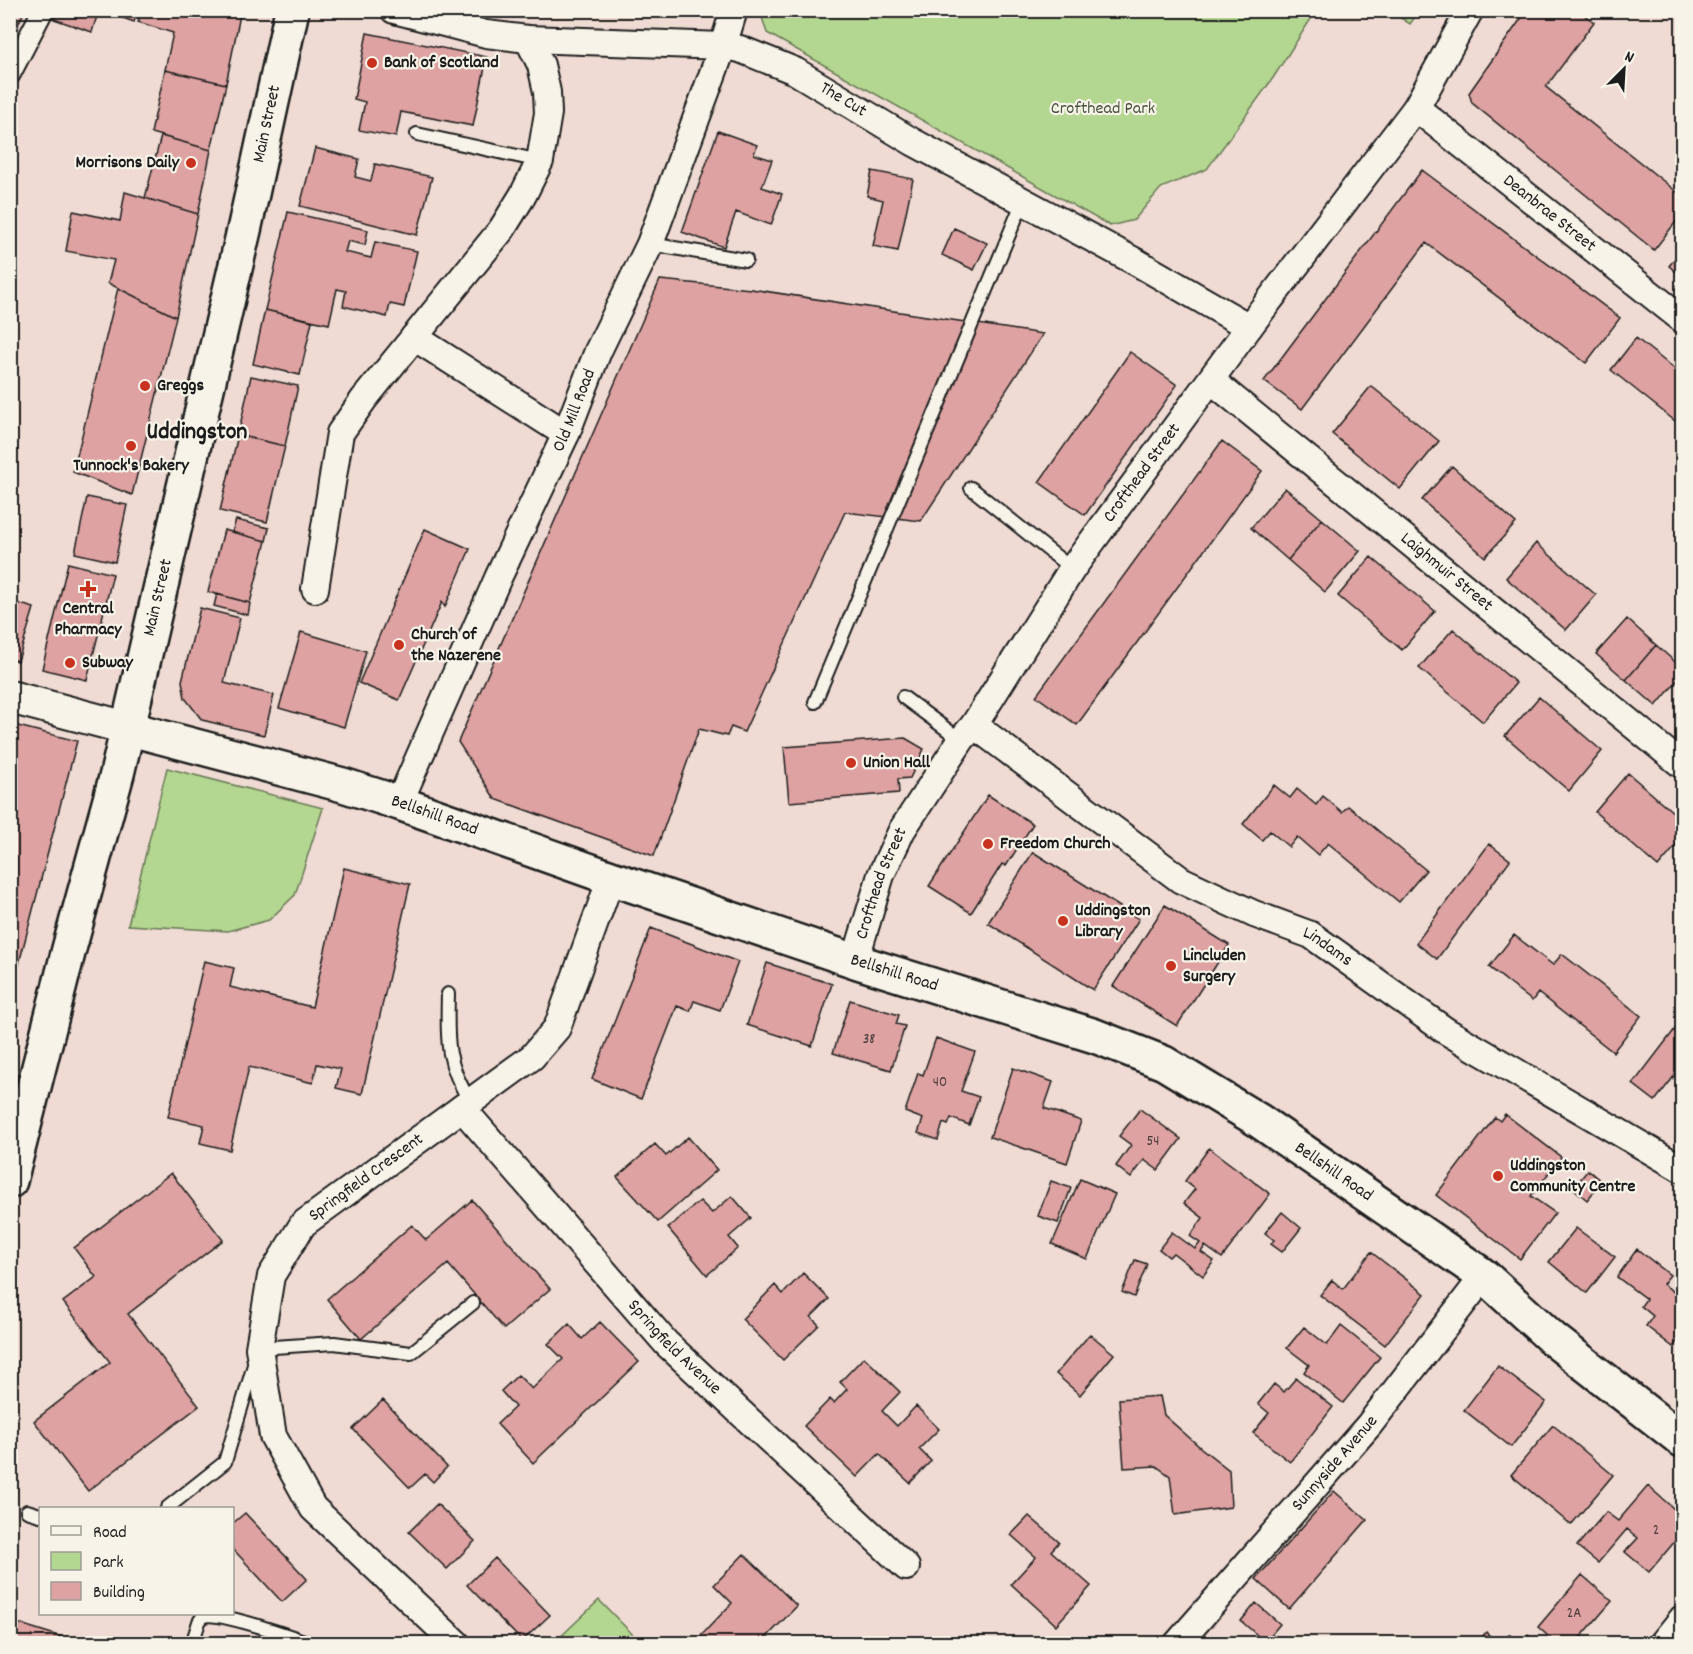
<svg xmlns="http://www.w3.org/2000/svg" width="1693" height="1654" viewBox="0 0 1693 1654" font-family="Dekko,sans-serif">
<rect width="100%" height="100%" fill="#efdbd3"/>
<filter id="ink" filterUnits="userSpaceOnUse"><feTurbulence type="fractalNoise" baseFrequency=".0167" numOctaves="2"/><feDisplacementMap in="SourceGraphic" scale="12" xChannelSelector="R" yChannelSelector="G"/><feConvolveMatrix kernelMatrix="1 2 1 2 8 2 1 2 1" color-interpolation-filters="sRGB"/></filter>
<g filter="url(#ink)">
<path fill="#b3d690" stroke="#687956" stroke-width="1.5" d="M760,11v-1l556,1 -43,67 -66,91 -46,19 -27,32 -24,6 -343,-193z
M1390,11h29l-9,13z
M167,768l156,40 -28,87 -26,25 -41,11 -100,-6z
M599,1600l42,43h-87z"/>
<path fill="#dda2a1" stroke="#1c1c1c" stroke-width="1.5" d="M10,10h15l-15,31z
M57,10h42l-7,22 -38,-13z
M101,10h37l-4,12z
M142,10h99l-15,74 -61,-14 8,-37 -35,-11z
M1527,10h50l17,12 -48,65 136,109v18l-28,36 -182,-147 -3,-10z
M367,33l120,24 -14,69 -72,-14 -5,25 -37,-7 6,-28 -11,-3z
M165,70l61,14 -15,66 -60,-17z
M718,131l39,14 -3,9 18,6 -10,27 20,7 -11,31 -35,-13 -12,35 -42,-15z
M161,136l50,14 -13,64 -53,-16z
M315,148l44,11 -4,18 16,4 4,-17 57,13 -15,58 -117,-29z
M1422,170l198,148 -34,45 -160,-120 -124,166 -38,-28z
M872,171l41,8 -15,72 -25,-5 10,-46 -16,-4z
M125,192l73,22 -22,103 -68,-34 6,-23 -48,-9 7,-40 47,10z
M288,212l80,18 -3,15 -17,-4 -3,11 26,6 4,-16 42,9 -13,56 -14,-3 -3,13 -44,-11 3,-15 -9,-2 -8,35 -64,-14z
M954,228l33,15 -13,27 -32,-15z
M1682,250v27l-13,-11z
M660,280l91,9 292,45 -122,187 -76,-9 -101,220 -13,-5 -4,9 -28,-7 -45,127 -159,-57 -37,-57z
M118,288l58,29 -44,178 -59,-23z
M265,310l47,11 -12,54 -47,-11z
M1636,338l46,37v36l-7,10 -64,-51z
M1130,352l47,33 -92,130 -46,-33z
M251,376l47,10 -13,60 -47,-11z
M1371,386l68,55 -39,48 -68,-55z
M238,435l47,11 -18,76 -47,-11z
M1222,441l40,30 -185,254 -41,-29z
M1452,466l64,57 -31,34 -63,-57z
M1285,488l37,31 -34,41 -37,-32z
M87,497l40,8 -12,57 -40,-9z
M1322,519l38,32 -35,41 -37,-32z
M236,520l33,8 -3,13 -34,-9z
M425,529l45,20 -25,58 -3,-5 -43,98 -40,-17z
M224,530l42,11 -16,62 -42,-11z
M1536,543l60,52 -30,35 -60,-52z
M1371,557l64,54 -33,39 -64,-54z
M68,563l45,11 -26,106 -45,-11z
M217,594l33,9 -2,12 -34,-9z
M10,601l24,7 -16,53 -8,-2z
M200,608l40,10 -16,65 50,12 -10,40 -62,-15 -17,-22 -3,-17z
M1627,619l29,26 -30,35 -30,-26z
M1453,629l63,54 -33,39 -64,-54z
M301,632l65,19 -22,76 -65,-19z
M1656,645l26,23v7l-26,31 -30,-26z
M1539,697l63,54 -33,40 -64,-55z
M10,724l67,17 -67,257z
M905,738l19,11 -14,29 -12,1 1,14 -110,9 -5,-55z
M1628,773l54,47v19l-24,28 -63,-55z
M1274,785l16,13 7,-9 19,16 7,-9 19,16 6,-6 78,64 -27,32 -71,-59 -10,12 -21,-18 -8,10 -19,-16 -8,9 -19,-16z
M988,795l45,29 -27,42 -4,-2 -31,49 -42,-27z
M1489,844l21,16 -73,99 -21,-16z
M1033,852l106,67 -46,71 -105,-67z
M344,868l66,16 -48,210 -26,-6 5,-19 -24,-5 -4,19 -64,-16 -19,83 -30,-7 4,-18 -36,-8 36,-156 30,7 -4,19 82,20z
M1165,905l64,40 -52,81 -64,-40z
M651,928l87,34 -18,48 -26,-9 -4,10 -13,-5 -36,93 -49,-20z
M1514,935l39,30 9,-11 79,62 -28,36 -75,-59 -6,8 -43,-34z
M767,963l65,21 -20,62 -65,-21z
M850,1000l49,15 -3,9 9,2 -14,44 -58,-17z
M1682,1020v46l-27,35 -22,-17z
M936,1038l39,14 -14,39 18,6 -10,28 -18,-7 -3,7 -5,-2 -5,17 -20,-7 5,-14 -18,-7 13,-39 5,2z
M1013,1068l40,14 -9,26 37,13 -14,42 -77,-26z
M1140,1109l41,30 -23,31 -14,-10 -13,18 -15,-12 15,-21 -12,-9z
M1505,1114l56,43 -30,39 24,17 -35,46 -84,-64 59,-78 5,4z
M688,1137l29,33 -59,52 -41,-45 38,-33 11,12z
M1209,1148l61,46 -48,64 -17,-12 -4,6 13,9 -11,15 -30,-23 -4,4 -10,-8 13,-17 23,17 5,-6 -10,-7 13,-18 -19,-15 11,-14 -10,-8z
M1588,1170l14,12 -15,18 -14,-12z
M171,1173l52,67 -95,74 71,92 -111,85 -54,-70 76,-59 -47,-60 33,-25 -22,-29z
M1080,1179l35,15 -28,65 -35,-15z
M1051,1181l20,7 -13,35 -20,-7z
M732,1196l19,22 -22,19 9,11 -31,27 -39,-47 32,-27 12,12z
M472,1200l78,89 -46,40 -56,-65 -87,75 -34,-40 85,-74 14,15z
M1282,1212l19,16 -19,24 -11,-8 3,-4 -9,-7z
M1576,1228l39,29 -28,36 -38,-31z
M1637,1249l33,26 -7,9 19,14v37l-9,12 -27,-21 7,-10 -12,-10 5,-7 -29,-22z
M1371,1252l54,42 -40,51 -65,-50 12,-15 11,9z
M1135,1260l12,4 -13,33 -12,-5z
M803,1273l26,26 -18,18 8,8 -36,35 -41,-41 33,-34 8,9z
M600,1322l39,40 -106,101 -36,-39 18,-17 -14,-16 17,-16 14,14 31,-30 -15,-15 21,-20 13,15z
M1341,1326l39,31 -37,46 -39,-31 5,-7 -22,-17 17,-21 23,18z
M1090,1334l24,20 -34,41 -24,-21z
M864,1357l36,35 -18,19 15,15 19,-20 23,23 -20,20 12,12 -21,22 -31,-29 -22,23 -53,-51 26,-27 4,4 13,-14 -7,-7z
M1498,1366l48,36 -35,45 -47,-37z
M1296,1378l37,29 -43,55 -37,-29 16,-20 -11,-9 16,-20 10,8z
M1160,1396l4,19 37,33 28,22 2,37 -56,8 -5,-39 -14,-10 -32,2 -5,-69z
M383,1400l64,67 -14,15 -8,-8 -15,14 -57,-59z
M1553,1425l60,50 -42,50 -60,-50z
M1648,1486l34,30v17l-33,39 -24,-20 13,-14 -11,-9 -29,34 -21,-17 29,-34 12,9z
M1334,1491l33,29 -78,89 -33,-30z
M437,1504l38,37 -28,28 -38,-37z
M245,1513l62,66 -25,23 -50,-54v-24z
M1029,1516l30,26 -8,9 40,35 -35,39 -45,-41 25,-27 -25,-22z
M744,1554l53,52 -37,38h-67l39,-41 -18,-18z
M495,1558l55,57 -28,26 -55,-56z
M1582,1575l30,26 -37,43h-18l-19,-17z
M1256,1603l24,21 -15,18 -24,-21z
M17,1623l67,21h-74z
M1486,1632l12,12h-22z
M1509,1634l10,10h-18z
M1528,1635l9,9h-17z"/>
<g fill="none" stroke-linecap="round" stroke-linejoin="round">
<g stroke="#1c1c1c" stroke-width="16">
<path id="service" d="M417,134l123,27
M650,244l96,16
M971,488l101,81
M903,697l58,43
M815,702l208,-501
M448,994c-1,44 -3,70 23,108
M167,1508l58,-46 34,-114 75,-5 77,10 62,-50
M27,1511l13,4
M192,1644l7,-22 4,-6c17,-5 89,21 110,28"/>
</g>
<g stroke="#1c1c1c" stroke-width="24">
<path id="pedestrian" d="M10,74l33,-64"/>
</g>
<g stroke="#1c1c1c" stroke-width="30">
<g id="minor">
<path id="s1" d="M394,10l92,24 42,5 195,7 17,3 55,22 118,71 225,121 111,64"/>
<path id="s2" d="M1416,108l266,211"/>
<path d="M414,337l152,97"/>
<path id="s3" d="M1211,380l471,385"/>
<path d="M315,589l25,-156 24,-34 138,-170 21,-34 17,-34 8,-48 -1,-21 -6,-27 -13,-26"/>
<path id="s4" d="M974,725l207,155 73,34 57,21 135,96 236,138"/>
<path id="s5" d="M399,803l99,-225 68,-144 32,-83 52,-107 73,-198 11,-36"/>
<path id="s6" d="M855,961l26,-86 21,-45 59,-90 13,-15 98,-156 177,-242 167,-219 54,-98"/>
<path id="s7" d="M462,1108l204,235 240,224"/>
<path id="s8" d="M457,1644l-144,-136 -40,-72 -14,-88 12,-72 32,-52 229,-167 25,-29 54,-150"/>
<path id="s9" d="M1177,1644l192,-219 115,-149"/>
<path d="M1662,1644l20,-25"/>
</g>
</g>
<g stroke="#1c1c1c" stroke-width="36">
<path id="tertiary" d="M10,697l117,31"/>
</g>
<g stroke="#1c1c1c" stroke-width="38">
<g id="secondary">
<path id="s10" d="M127,728l216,57 56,18 212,75 244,83 240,75 69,27 94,57 226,156 69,63 129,101"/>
<path id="s11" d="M10,1181l59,-232 48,-175 128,-548 47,-216"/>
</g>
</g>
<use href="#service" stroke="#f7f3e8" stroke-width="12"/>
<use href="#pedestrian" stroke="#f7f3e8" stroke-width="20"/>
<use href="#minor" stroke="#f7f3e8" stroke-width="26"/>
<use href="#tertiary" stroke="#f7f3e8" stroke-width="32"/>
<use href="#secondary" stroke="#f7f3e8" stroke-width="33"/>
</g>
</g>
<g fill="#c8321e" stroke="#f7f3e8" stroke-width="2">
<circle cx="372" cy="63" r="6"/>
<circle cx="191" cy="163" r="6"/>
<circle cx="145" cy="386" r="6"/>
<circle cx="131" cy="446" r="6"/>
<path d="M85 580h6v6h6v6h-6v6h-6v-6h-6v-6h6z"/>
<circle cx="399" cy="645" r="6"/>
<circle cx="70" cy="663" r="6"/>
<circle cx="851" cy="763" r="6"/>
<circle cx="988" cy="844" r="6"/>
<circle cx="1063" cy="921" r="6"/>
<circle cx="1171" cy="966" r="6"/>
<circle cx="1498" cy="1176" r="6"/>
</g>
<g text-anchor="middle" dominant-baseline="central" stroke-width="4.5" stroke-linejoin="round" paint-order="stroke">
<g font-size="15" fill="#4c3e3d">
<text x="869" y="1040">38</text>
<text x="940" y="1083">40</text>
<text x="1153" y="1142">54</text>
<text x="1656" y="1531">2</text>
<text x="1574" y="1614">2A</text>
</g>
<g font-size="18" font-weight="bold" fill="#1c1c1c" stroke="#f7f3e8" text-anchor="start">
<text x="384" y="63">Bank of Scotland</text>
<text x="179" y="163" text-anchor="end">Morrisons Daily</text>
<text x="157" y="386">Greggs</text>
<text x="131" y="466" text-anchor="middle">Tunnock's Bakery</text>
<text x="88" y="609" text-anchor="middle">Central<tspan x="88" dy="21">Pharmacy</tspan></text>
<text x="411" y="635">Church of<tspan x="411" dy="21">the Nazerene</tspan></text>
<text x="82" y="663">Subway</text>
<text x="863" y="763">Union Hall</text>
<text x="1000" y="844">Freedom Church</text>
<text x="1075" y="911">Uddingston<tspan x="1075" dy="21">Library</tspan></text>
<text x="1183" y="956">Lincluden<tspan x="1183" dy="21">Surgery</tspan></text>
<text x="1510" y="1166">Uddingston<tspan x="1510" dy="21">Community Centre</tspan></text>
</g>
<g font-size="18" fill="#1c1c1c" stroke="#f7f3e8">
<text stroke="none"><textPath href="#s1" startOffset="465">The Cut</textPath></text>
<text stroke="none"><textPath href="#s11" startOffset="1088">Main Street</textPath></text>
<text stroke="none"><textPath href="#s2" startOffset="170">Deanbrae Street</textPath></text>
<text stroke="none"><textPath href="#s5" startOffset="430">Old Mill Road</textPath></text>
<text stroke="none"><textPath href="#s6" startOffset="570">Crofthead Street</textPath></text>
<text stroke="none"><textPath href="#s3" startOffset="304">Laighmuir Street</textPath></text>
<text stroke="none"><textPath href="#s11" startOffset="602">Main Street</textPath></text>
<text stroke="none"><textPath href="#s10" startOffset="320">Bellshill Road</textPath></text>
<text stroke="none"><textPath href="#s6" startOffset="82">Crofthead Street</textPath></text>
<text stroke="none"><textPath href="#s4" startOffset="420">Lindams</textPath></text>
<text stroke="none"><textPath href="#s10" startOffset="806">Bellshill Road</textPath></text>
<text stroke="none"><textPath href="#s10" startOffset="1292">Bellshill Road</textPath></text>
<text stroke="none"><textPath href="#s8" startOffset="582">Springfield Crescent</textPath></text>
<text stroke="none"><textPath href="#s7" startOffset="320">Springfield Avenue</textPath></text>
<text stroke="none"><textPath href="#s9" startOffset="240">Sunnyside Avenue</textPath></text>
</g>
<g font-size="18" fill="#49543f" stroke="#f7f3e8">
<text x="1103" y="109">Crofthead Park</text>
</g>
<g font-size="24" font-weight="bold" fill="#1c1c1c" stroke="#f7f3e8">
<text x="197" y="433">Uddingston</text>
</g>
</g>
<rect width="1693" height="1654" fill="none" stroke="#f7f3e8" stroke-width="36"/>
<rect x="18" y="18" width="1657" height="1618" fill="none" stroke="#1c1c1c" stroke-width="2" filter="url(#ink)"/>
<rect x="39" y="1507" width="195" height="108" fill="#f7f3e8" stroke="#9f9d96" stroke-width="1.5"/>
<rect x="51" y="1526" width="30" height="9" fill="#f7f3e8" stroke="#9f9d96" stroke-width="1.5"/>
<text x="93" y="1537" font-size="18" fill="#1c1c1c">Road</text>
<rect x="51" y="1552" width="30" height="18" fill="#b3d690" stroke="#9f9d96" stroke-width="1.5"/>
<text x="93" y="1567" font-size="18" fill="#1c1c1c">Park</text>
<rect x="51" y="1582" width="30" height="18" fill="#dda2a1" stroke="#9f9d96" stroke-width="1.5"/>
<text x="93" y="1597" font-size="18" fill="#1c1c1c">Building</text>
<g transform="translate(1624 69) rotate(24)" stroke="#f7f3e8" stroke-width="4.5" paint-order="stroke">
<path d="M0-4.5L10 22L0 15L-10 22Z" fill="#1c1c1c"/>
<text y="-9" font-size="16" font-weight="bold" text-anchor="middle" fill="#1c1c1c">N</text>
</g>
</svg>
